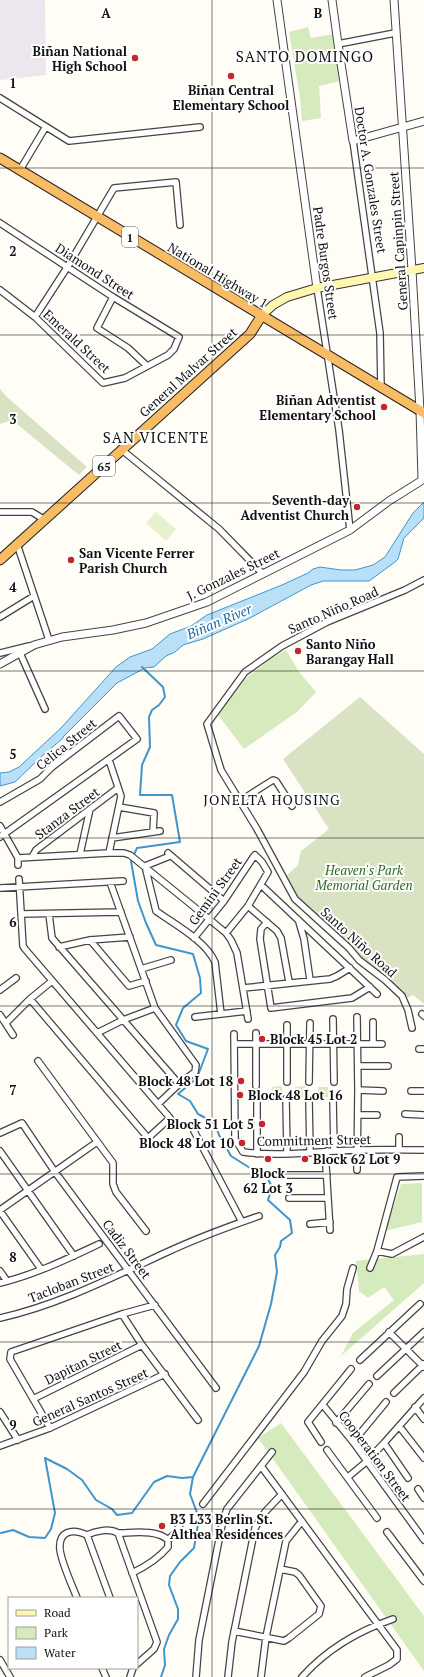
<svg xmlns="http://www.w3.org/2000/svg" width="424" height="1677" viewBox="0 0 424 1677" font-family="'PT Serif',serif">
<rect width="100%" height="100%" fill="#fffdf5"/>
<path fill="#eee6ef" d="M0,0h45l1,75 -46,5z"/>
<path fill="#d5ebbd" d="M308,27l3,11 23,-4 6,47 -21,5 2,32 -19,3 -2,-23 -11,-66z
M286,650l13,22 17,20 -18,19 -54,38 -26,-34 27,-36 24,-19z
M282,1086l1,11h-10l-1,-10z
M305,1086v11h-10v-10z
M318,1087h10v10l-10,1z
M422,1183v39l-37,9 16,-47z
M424,1254v29l-83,73 12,-23 41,-33 -10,-13 -16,11 -9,-7 -3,-30z
M281,1423l143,193v55l-166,-233z"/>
<path fill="#d9e3c4" d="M0,389l7,8 80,70 -8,8 -67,-55 -12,4z
M360,697l64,57v250l-11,-9 -12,6 -105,-106 -9,-20 11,-10 3,-14 28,-22 -46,-70z"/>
<path fill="#e6f2cf" d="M156,512l20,17 -10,12 -20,-18z"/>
<path fill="#b9e0f7" stroke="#3f96cf" d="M424,502v16l-20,20 -6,21 -3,3 -26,19h-46l-12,4 -63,34 -45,20 -20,6 -8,7 -9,4 -12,11 -9,1 -28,15 -54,54v1l-22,19 -26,25 -15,4v-13l9,-1 10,-5 42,-39 55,-61 14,-10 22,-8 18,-15 21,-8 16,-11 75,-30 26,-12 5,-4 7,-2 21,3h14l18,-5 12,-8 28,-44z"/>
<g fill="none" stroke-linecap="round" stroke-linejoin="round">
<path stroke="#3f96cf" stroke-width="2" d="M142,667l21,20 2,10 -6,8 -7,5 -3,7 1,30 -8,18 -2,30h32l8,47 -43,6 -6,13 7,40 8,22 10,22 37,9 7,24 1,15 -18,15 -7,17 10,16 22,8 -11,29 -19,16 12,7 8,13 17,9 4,12 12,21 19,12 5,5 11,2 6,12 -4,13 22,20 2,13 -11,8 -1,6 -5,8 2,17 -6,32 -12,42 -66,131 -3,17 9,24 -5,30 -14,14 -10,14 -1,9 9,24v10l-9,16 -5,14 1,16 -4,12
M1,1533l12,-3 16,7 16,1 6,-9 4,-16 -10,-55 22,11 15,11 14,20 16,9 5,6 15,-2 22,-31 13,-6 15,2 11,-1"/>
<g stroke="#444" stroke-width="8">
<path id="minor" d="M338,44l57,-11
M0,98l69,43 131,-14
M353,141l27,192 1,55
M20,170l25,-42
M0,223l113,74 66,40 -5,12 -6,6 -43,23 -22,5 -68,-66 -35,-27
M317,288l22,142 11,100
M113,297l-16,31 31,20 18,17
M35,317l33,-51 46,-78 62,-6 4,43
M122,450l97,79 44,45
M0,512h32l13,8
M17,544l32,96
M0,617l34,-21
M0,653l29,-7
M20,653l25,56
M240,801l33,-21 3,1 16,25
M0,802l40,-23 12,-12 67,-51 18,23 -137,98
M119,807l35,6 -1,19
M0,826l18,32v7
M112,838l48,-7
M109,853l12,-57 -12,-36
M168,853l56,48
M80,854l10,-45
M32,857l4,-7 82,-62
M18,858l91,-5h15l6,2 79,64 17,14 5,7 6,13 11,66
M145,866l11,45c18,13 50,30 59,51l6,52
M145,866l25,-10
M19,879l4,67 2,3 145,169 -22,20 -118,-139
M261,885l116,109
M0,888l123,-7
M248,906l29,25 4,7 8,44
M21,914l100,-2
M49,914l3,24 127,146 16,-12 1,-7 -41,-57 -45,-126
M267,922l-6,7 -1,10 11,69 81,-10 18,-11
M299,922l5,17 6,41
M194,938l30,-37 30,-45 1,-1 7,7 6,10 -20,34 -22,27
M90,940l39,46 17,-5
M59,947l31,-7 40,-3
M141,969l30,-9
M243,988l87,-9 7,-3 13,-8
M0,990l16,-12
M422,1014l2,2
M0,1015l13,20
M195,1017l52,-6
M357,1017l1,73 -1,80
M333,1019l1,63
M373,1022v22
M6,1023l24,-24 22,-18
M412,1028l-4,-18 -6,-14 -17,-16 -26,-20 -10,-12 -54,-49 -38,-70 -36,-59 -14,-46 38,-52 37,-26 45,-24 78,-32 19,-10
M97,1033l26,-13 32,-12
M256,1033v53
M234,1034l1,105 8,13c30,4 62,1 92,-1 29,-2 59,-1 89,-1
M235,1044h147
M419,1049h5
M38,1061l75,102v21l3,8 30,39
M358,1066h30
M287,1082v-57
M309,1082l1,-59
M358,1090l25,1
M411,1091h13
M257,1098v56
M286,1099l1,54
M333,1099l1,52
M309,1100l1,53
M158,1104l21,-20
M405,1114l19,1
M358,1115h19
M194,1131l48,91
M0,1133l22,-10 33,49 161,216
M399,1137v13
M0,1151l74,105
M327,1151l-1,15 4,64
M277,1175h50
M289,1198h39
M0,1210l97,-68
M0,1211l41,58
M310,1224l20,-2
M377,1251l15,3 32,-17
M370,1268l7,-17 20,-74 27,-1
M0,1271l7,10
M0,1283c34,-8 67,-24 99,-39
M122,1314l20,31 56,75
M0,1318c58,-13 111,-40 165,-65 30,-14 62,-26 94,-37
M389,1332l35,35
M360,1360l60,-56
M377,1376l47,-44
M394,1393l30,-29
M33,1399l109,-54
M323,1405l30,37 71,98
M415,1407l9,12
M0,1412l18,28
M336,1423l33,-39
M399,1426l25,32
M50,1428l-40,-69 1,-7 111,-38 33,-9
M321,1442l-13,-20 43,-53
M353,1442l33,-40
M384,1443l24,35
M0,1446l50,-18 115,-54
M327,1450l50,68
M261,1466l136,184v9l-8,6 -24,12
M348,1477l18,-15 18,-19 40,-45
M418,1489l6,9
M203,1504l101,-132 18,-31 20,-25 4,-12 1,-15 6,-21
M387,1532l37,49
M118,1533c14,0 39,-4 50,7v7c-10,12 -21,19 -36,26
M87,1535l23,63
M168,1540l7,-7 6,-10
M77,1598c-5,-13 -15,-34 -17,-48 -2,-19 12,-22 27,-15 8,-4 22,-7 31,-2l39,109 -3,7 -17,15
M234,1631l50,10 5,-3 30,-24 2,-8 -22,-31 -4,-3 -15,-3
M0,1660l10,17
M102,1668l4,9
M130,1677l3,-9
M196,1677l3,-37 24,-120 4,-11 45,-57
M228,1677l4,-35 23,-114 10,-16 17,-18
M261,1677l5,-40 20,-96 16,-20
M302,1677c25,-28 56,-46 91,-58"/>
</g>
<g stroke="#444" stroke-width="9">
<path id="tertiary" d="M277,0l40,288
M332,0l6,44 15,97 71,-20
M394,0l18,270 8,140 2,70
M0,664l34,-19 28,-8 51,-7 33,-7 61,-21 143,-72 39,-29 35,-22"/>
</g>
<g stroke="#333" stroke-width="10">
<path id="secondary" d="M262,315l11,-10 14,-8 30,-9 107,-20"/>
</g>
<g stroke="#222" stroke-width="11">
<path id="trunk" d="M0,158l424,255
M0,560l250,-226 12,-19"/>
</g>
<use href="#minor" stroke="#fff" stroke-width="5.5"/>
<use href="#tertiary" stroke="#fff" stroke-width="7"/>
<use href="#secondary" stroke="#fff6b0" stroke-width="8"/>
<use href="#trunk" stroke="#f7bc64" stroke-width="9"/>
</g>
<path fill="none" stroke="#111" stroke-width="1" stroke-opacity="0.55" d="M212,0v1677M0,168h424M0,335h424M0,503h424M0,671h424M0,838h424M0,1006h424M0,1174h424M0,1342h424M0,1509h424"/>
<g fill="#c4262e" stroke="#fff" stroke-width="1.5">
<circle cx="135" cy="58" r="4"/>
<circle cx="231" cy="76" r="4"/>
<circle cx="384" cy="407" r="4"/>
<circle cx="357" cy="507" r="4"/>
<circle cx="71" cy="560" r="4"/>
<circle cx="298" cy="651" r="4"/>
<circle cx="262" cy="1039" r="4"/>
<circle cx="241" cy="1081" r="4"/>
<circle cx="240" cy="1095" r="4"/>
<circle cx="262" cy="1124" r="4"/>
<circle cx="242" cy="1143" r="4"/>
<circle cx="268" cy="1159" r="4"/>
<circle cx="305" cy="1159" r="4"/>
<circle cx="162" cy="1526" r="4"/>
</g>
<g text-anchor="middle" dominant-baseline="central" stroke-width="4" stroke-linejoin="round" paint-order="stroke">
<g fill="#fff" stroke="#585858" stroke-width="1">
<rect x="122" y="227" width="16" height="20" rx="3"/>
<rect x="93" y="456" width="22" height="20" rx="3"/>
</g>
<g font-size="12" font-weight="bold" fill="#111">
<text x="130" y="237">1</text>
<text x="104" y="466">65</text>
</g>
<g font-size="13" font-weight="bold" fill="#111" stroke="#fff" text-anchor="end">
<text x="127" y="51">Biñan National<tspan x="127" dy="15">High School</tspan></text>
<text x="231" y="90" text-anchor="middle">Biñan Central<tspan x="231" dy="15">Elementary School</tspan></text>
<text x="376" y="400">Biñan Adventist<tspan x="376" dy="15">Elementary School</tspan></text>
<text x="349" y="500">Seventh-day<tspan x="349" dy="15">Adventist Church</tspan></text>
<text x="79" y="553" text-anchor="start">San Vicente Ferrer<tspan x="79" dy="15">Parish Church</tspan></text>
<text x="306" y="644" text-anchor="start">Santo Niño<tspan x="306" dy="15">Barangay Hall</tspan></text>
<text x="270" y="1039" text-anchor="start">Block 45 Lot 2</text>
<text x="233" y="1081">Block 48 Lot 18</text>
<text x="248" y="1095" text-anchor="start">Block 48 Lot 16</text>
<text x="254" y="1124">Block 51 Lot 5</text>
<text x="234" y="1143">Block 48 Lot 10</text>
<text x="313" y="1159" text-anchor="start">Block 62 Lot 9</text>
<text x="268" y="1173" text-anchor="middle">Block<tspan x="268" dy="15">62 Lot 3</tspan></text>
<text x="170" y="1519" text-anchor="start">B3 L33 Berlin St.<tspan x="170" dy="15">Althea Residences</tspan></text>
</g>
<g font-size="13" fill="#111" stroke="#fff">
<text transform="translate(371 180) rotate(81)">Doctor A. Gonzales Street</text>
<text transform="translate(398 241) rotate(-94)">General Capinpin Street</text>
<text transform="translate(326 263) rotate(82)">Padre Burgos Street</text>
<text transform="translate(95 271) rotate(33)">Diamond Street</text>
<text transform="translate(218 275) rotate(31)">National Highway 1</text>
<text transform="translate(77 341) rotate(43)">Emerald Street</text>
<text transform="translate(188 372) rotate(-42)">General Malvar Street</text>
<text transform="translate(233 574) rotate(-26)">J. Gonzales Street</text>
<text transform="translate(333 610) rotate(-24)">Santo Niño Road</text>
<text transform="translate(66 744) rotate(-39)">Celica Street</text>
<text transform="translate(67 813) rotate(-37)">Stanza Street</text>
<text transform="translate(215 891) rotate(-54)">Gemini Street</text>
<text transform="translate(359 942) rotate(42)">Santo Niño Road</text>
<text transform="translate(314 1140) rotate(-1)">Commitment Street</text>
<text transform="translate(127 1249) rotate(53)">Cadiz Street</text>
<text transform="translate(71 1282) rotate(-21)">Tacloban Street</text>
<text transform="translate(83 1362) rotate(-26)">Dapitan Street</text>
<text transform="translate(90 1397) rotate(-24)">General Santos Street</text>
<text transform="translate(375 1456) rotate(53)">Cooperation Street</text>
</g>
<g font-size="13" font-style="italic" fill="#2f6b1f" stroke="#fff">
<text x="364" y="870">Heaven's Park<tspan x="364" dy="15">Memorial Garden</tspan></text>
</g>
<g font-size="14" font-style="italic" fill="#1768a6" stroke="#fff">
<text transform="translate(219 621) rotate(-23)">Biñan River</text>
</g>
<g font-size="14" letter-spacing="1" fill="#111" stroke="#fff">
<text x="272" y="799">JONELTA HOUSING</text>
</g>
<g font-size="15" letter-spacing="1" fill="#111" stroke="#fff">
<text x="305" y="56">SANTO DOMINGO</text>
<text x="156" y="437">SAN VICENTE</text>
</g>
</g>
<g font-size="13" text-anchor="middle" font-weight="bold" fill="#111" stroke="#fff" stroke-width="4" stroke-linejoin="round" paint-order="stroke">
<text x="106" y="18">A</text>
<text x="318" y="18">B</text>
<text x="13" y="88">1</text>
<text x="13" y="256">2</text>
<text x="13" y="424">3</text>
<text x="13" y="592">4</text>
<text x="13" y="759">5</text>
<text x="13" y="927">6</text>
<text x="13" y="1095">7</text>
<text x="13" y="1262">8</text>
<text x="13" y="1430">9</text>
</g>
<rect x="8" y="1597" width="130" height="72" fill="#ffffff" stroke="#a0a0a0"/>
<rect x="16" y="1610" width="20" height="6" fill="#fff6b0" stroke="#a0a0a0"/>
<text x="44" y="1617" font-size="12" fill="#111111">Road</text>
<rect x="16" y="1627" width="20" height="12" fill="#d5ebbd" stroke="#a0a0a0"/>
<text x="44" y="1637" font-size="12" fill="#111111">Park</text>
<rect x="16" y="1647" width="20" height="12" fill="#b9e0f7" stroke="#a0a0a0"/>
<text x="44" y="1657" font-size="12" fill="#111111">Water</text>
</svg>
